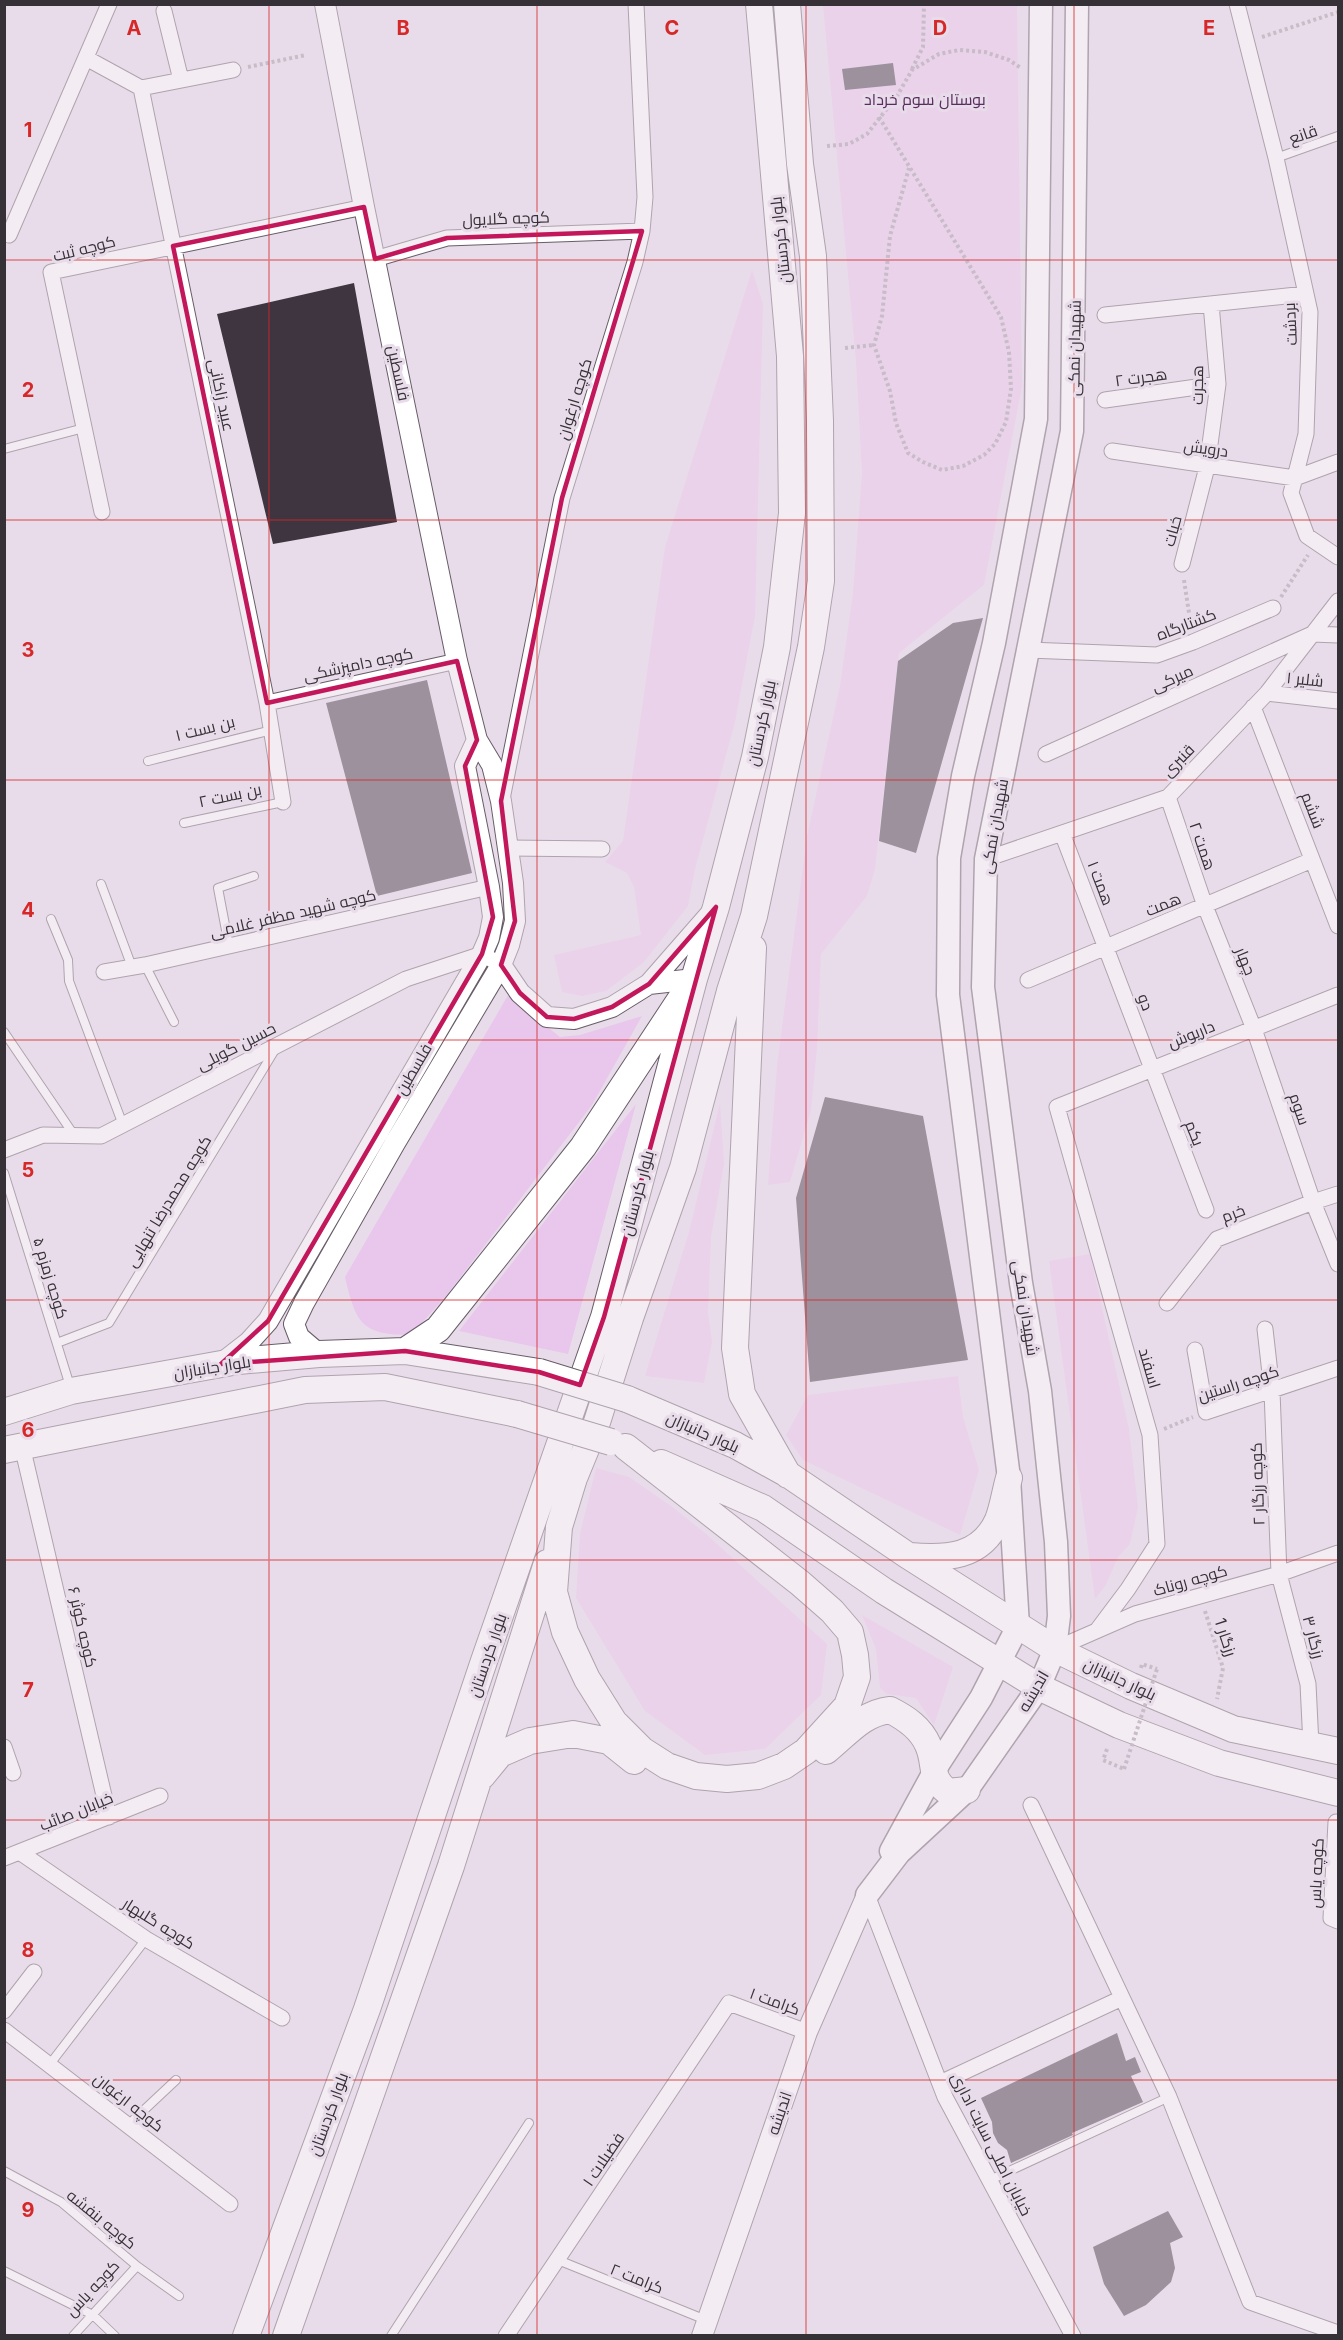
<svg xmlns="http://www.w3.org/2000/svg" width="1343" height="2340" viewBox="0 0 1343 2340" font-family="Inter,Cairo,sans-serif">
<rect width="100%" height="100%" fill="#e9dcea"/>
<path fill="#e9c6ec" d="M823,5h194l5,381 -38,199 -85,68 -24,216 -8,27 -46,58 -4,94 -6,62 -21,72 -22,3 9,-119 30,-230 33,-150 13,-93 9,-120 -6,-112z
M752,270l11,34 -8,312 -20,106 -40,147 -7,37 -44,56 -38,29 -24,5 -20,-4 -8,-37 87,-20 -7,-48 -7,-14 -22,-11 18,-21 42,-294z
M511,990l18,22 31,25 20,-2 62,-19 -50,89 -146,191 -35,39c-50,0 -55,-12 -66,-58z
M720,1103l4,61 -13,73 -3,76 4,29 -8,41 -59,-7 44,-144z
M636,1104l-68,250 -109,-23z
M1090,1254l39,175 9,78 -8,37 -12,13 -12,28 -11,14 -46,-338z
M958,1376l5,41 16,53 -19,65 -157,-75 -17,-25 22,-40z
M596,1468l33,9 42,29 34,27 122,111 -6,51 -56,54 -60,6 -60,-44 -69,-113 4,-64z
M862,1615l91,52 -19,58 -18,-27 -29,-4 -7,-6 -4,-39z"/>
<path fill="#3f3540" d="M893,63l3,22 -51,5 -3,-21z
M354,283l43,239 -124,22 -56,-230z
M983,618l-67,235 -37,-12 19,-180 55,-38z
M427,680l45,193 -95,23 -51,-193z
M825,1097l98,19 45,244 -158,22 -14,-184z
M1117,2033l9,28 9,-4 6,15 -10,4 12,26 -71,31 1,2 -62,28 -4,-13 -9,-7 -5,-10 -1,-11 -11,-24z
M1168,2211l15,26 -13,6 5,25 -4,14 -25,23 -22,11 -20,-32 -11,-37z"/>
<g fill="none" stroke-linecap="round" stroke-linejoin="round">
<g stroke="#675d68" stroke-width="10">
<path id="service" d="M1276,158l62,-22
M4,449l80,-21
M148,761l124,-31
M184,823l99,-21
M101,884l31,83
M51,919l17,41 1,21 54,144
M229,946l-11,-58 36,-12
M145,965l29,57
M4,1032l70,103
M4,1173l66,213
M57,1343l52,-20 167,-275
M50,2064l96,-125
M128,2125l48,-45
M4,2171l57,31 76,64 42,30
M990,2180l179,-83
M558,2260l148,60
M4,2271l89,44 22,21
M73,2336l64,-70
M391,2336l138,-213"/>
</g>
<g stroke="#675d68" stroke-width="17">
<path id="minor" d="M1237,4l39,154 34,154 -4,122 -15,59 16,43 31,21
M164,11l17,69
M86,58l55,30
M141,88l126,615 16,99
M141,88l92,-18
M9,235l100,-231
M375,259l72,-21 195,-7
M1105,315l201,-21
M1105,400l113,-16
M1112,451l183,27 43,-16
M102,512l-51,-240 313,-65
M1182,564l25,-97 11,-83 -7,-80
M1028,650l129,5 36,-13 80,-34
M1267,693l71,8
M267,703l190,-42
M1253,707l85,219
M1046,754l266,-120 26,1
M1168,797l37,109 49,123 59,173 25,62
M502,799l60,-301 73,-236 7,-31 3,-34 -9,-193
M1062,833l144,377
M509,848l93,1
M986,859l182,-62 99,-104 71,-92
M104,972l41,-7 344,-78
M1028,980l284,-120
M4,1150l39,-15 58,1 305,-157 76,-25 19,11
M1167,1303l50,-64 96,-37 25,-8
M1265,1329l7,62 7,183 29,110 3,61
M1195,1350l11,62 132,-44
M22,1446l87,371
M1098,1629l30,-40 29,-45 -7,-109 -93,-328 281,-112
M1055,1649l80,-35 144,-40 59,-21
M4,1747l9,26
M1031,1805l138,292 81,205 88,31
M1336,1822l-5,96 7,3
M21,1853l125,86 136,79
M4,1858l156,-62
M867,1895l78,202 128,239
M4,2011l30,-39
M4,2030l226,174
M940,2083l182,-85
M506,2336l223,-333 78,29"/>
</g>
<g stroke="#675d68" stroke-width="22">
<path id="tertiary" d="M501,965l19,28 27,24 27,2 38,-12 37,-23 63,-72
M649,984l45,-5
M319,1354l-20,-17 -5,-13 10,-21 91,-160 106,-178 8,-20 6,-24 -2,-38 -12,-82 -9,-36 -15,-25 -20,-79 -93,-454 -39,-203
M222,1363l27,-21 19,-21 214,-367 7,-16 4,-21 -4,-30 -24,-121 12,-26
M702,2336l105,-304 60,-137"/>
</g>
<g stroke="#675d68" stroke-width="25">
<path id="secondary" d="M891,1851l48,-88 42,-65 37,-72 -9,-148 -61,-483 1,-137 14,-82 31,-133 42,-224 5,-415
M867,1895l32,-42 68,-63 72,-103 16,-38 4,-33 -3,-74 -16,-151 -19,-108 -38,-296 3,-128 86,-428 5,-427"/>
</g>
<g stroke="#675d68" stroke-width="28">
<path id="primary" d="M753,948l-18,400 7,46 46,81
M405,1351l33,-22 145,-182 99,-150
M627,1399l108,46 54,30 118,80 148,94 76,37 102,43 105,22
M4,1412l67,-21 56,-10 111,-20 81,-7 86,-3 134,21
M626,1447l174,136 32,28 18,21 5,23 2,22 -10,29 -41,45 -22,15 -26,10 -31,3 -31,-3 -29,-10 -25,-16 -28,-28 -27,-43 -22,-47 -11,-40 5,-65 15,-49 23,-56 33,-104 53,-150 47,-177 24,-75 57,-269 10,-66 -1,-160 -7,-165 -13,-92 -13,-160
M4,1450l301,-60 80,-3 132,27
M661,1463l102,45 121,83 155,96 80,38 100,38 119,30
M910,1556c36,3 71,2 88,-36 5,-13 7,-28 11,-42
M826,1751c21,-17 37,-38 64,-41 16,8 31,18 38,35 9,20 0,32 20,47l19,-2
M482,1776l18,-22 30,-13 43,-7 36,7 25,20
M246,2336l121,-327 117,-348 120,-344 90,-338 22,-72 39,-150 22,-110 15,-134 -2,-157 -31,-352
M286,2336l165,-470 96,-303"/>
</g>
<path stroke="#9e959f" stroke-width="4" stroke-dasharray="3 3" stroke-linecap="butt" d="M1262,37l76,-25
M248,67l58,-12
M912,69l11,-22 1,-43
M879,117l122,200 8,35 2,37 -5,33 -11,22 -11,11 -21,11 -21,4 -19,-8 -15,-9 -12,-30 -6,-32 -16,-46 8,-29 8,-80 19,-68
M827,146l22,-2 18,-10 30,-38 15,-26 27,-16 20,-4 26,2 24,8 12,8
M845,348l29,-3
M1184,580l7,46
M1281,597l27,-42
M1164,1429l29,-12
M1205,1611l18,57 -6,31
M1141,1668l1,-4 15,5
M1107,1749l-4,11 21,9"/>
<use href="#service" stroke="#fff" stroke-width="8"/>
<use href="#minor" stroke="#fff" stroke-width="15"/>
<use href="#tertiary" stroke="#fff" stroke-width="20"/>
<use href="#secondary" stroke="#fff" stroke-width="22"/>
<use href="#primary" stroke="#fff" stroke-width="26"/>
<g stroke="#675d68" stroke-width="28" stroke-linecap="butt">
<path id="primary-bridge" d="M539,1372l88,27
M517,1414l94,28"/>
</g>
<path stroke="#9e959f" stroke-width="4" stroke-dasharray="3 3" stroke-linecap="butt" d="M1124,1769l33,-100"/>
<use href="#primary-bridge" stroke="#fff" stroke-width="26"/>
</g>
<path d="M0 0H1343V2340H0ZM364,207l11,52 72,-21 195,-7 -80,267 -61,303 14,120 -14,44 19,28 27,24 27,2 38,-12 37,-23 67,-77 -112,410 -24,68 -41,-13 -134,-21 -184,13 47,-43 214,-367 11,-37 -28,-151 12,-26 -20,-79 -190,42 -94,-457z" fill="#e9dcea" fill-opacity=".55" fill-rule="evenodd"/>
<path fill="none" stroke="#c2185b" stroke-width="4.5" stroke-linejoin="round" d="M364,207l11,52 72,-21 195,-7 -80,267 -61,303 14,120 -14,44 19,28 27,24 27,2 38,-12 37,-23 67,-77 -112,410 -24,68 -41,-13 -134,-21 -184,13 47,-43 214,-367 11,-37 -28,-151 12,-26 -20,-79 -190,42 -94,-457z"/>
<path fill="none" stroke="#d62828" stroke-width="1.5" stroke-opacity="0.55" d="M269,4v2332M537,4v2332M806,4v2332M1074,4v2332M4,260h1334M4,520h1334M4,780h1334M4,1040h1334M4,1300h1334M4,1560h1334M4,1820h1334M4,2080h1334"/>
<g text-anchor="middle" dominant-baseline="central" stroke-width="6" stroke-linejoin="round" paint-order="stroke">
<g font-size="16" fill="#582c5d" stroke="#e9dcea">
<text x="925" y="99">بوستان سوم خرداد</text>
</g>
<g font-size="16" fill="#363137" stroke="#e9dcea">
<text transform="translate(1303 134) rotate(-19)">قانع</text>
<text transform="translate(506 218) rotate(-2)">کوچه گلایول</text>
<text transform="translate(780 240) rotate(-96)">بلوار کردستان</text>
<text transform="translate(84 248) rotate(-14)">کوچه ثبت</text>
<text transform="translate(1290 324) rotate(-93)">بردشت</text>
<text transform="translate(1074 348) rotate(-89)">شهیدان نمکی</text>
<text transform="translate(399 373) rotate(78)">فلسطین</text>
<text transform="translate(1141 377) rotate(-8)">هجرت ۲</text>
<text transform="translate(1197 385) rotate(-89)">هجرت</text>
<text transform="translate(222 395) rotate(78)">عبید زاکانی</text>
<text transform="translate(574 399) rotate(-73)">کوچه ارغوان</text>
<text transform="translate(1206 448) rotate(8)">درویش</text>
<text transform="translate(1172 531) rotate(-75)">خبات</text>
<text transform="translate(1186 624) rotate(-21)">کشتارگاه</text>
<text transform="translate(358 664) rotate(-12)">کوچه دامپزشکی</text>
<text transform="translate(1172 678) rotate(-24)">میرکی</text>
<text transform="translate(1305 679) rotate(6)">شلیر ۱</text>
<text transform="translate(761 723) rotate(-78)">بلوار کردستان</text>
<text transform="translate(205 728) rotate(-14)">بن بست ۱</text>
<text transform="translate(1178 760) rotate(-46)">قنبری</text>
<text transform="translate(230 795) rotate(-12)">بن بست ۲</text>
<text transform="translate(1313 810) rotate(69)">ششم</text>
<text transform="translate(994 826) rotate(-80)">شهیدان نمکی</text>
<text transform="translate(1203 846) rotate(71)">همت ۲</text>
<text transform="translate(1101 883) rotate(69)">همت ۱</text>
<text transform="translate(1163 904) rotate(-22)">همت</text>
<text transform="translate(293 913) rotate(-13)">کوچه شهید مظفر غلامی</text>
<text transform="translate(1246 961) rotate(68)">چهار</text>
<text transform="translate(1146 1002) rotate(70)">دو</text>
<text transform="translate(1191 1034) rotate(-22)">داریوش</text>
<text transform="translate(236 1046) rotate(-27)">حسین گویلی</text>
<text transform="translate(413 1069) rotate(-60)">فلسطین</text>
<text transform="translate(1300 1109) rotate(71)">سوم</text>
<text transform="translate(1195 1133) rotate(69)">یکم</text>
<text transform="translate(637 1193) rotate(-75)">بلوار کردستان</text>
<text transform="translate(168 1201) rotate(-59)">کوچه محمدرضا تنهایی</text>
<text transform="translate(1233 1213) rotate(-21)">خرم</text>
<text transform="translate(51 1278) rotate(73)">کوچه زمزم ۵</text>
<text transform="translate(1026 1308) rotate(81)">شهیدان نمکی</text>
<text transform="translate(212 1367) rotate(-9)">بلوار جانبازان</text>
<text transform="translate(1150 1368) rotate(74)">اسفند</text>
<text transform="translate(1238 1383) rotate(-18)">کوچه راستین</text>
<text transform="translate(703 1432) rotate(24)">بلوار جانبازان</text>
<text transform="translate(1257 1484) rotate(-92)">کوچه رزگار ۲</text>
<text transform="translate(1190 1580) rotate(-16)">کوچه روناک</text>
<text transform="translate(83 1627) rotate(77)">کوچه کوثر ۶</text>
<text transform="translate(1226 1637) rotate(72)">رزگار 1</text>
<text transform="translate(1314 1637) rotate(75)">رزگار ۳</text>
<text transform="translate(487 1655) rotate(-71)">بلوار کردستان</text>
<text transform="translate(1120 1679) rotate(25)">بلوار جانبازان</text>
<text transform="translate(1033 1691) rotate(-60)">اندیشه</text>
<text transform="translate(76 1811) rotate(-22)">خیابان صائب</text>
<text transform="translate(1316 1873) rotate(-87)">کوچه یاس</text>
<text transform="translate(159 1923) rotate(32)">کوچه گلبهار</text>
<text transform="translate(775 2001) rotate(20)">کرامت ۱</text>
<text transform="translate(129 2102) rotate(38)">کوچه ارغوان</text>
<text transform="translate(779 2113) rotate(-71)">اندیشه</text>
<text transform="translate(328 2114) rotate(-70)">بلوار کردستان</text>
<text transform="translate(992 2144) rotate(63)">خیابان اصلی سایت اداری</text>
<text transform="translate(603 2159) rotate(-56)">فضیلات ۱</text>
<text transform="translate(102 2219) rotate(39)">کوچه بنفشه</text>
<text transform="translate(637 2278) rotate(22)">کرامت ۲</text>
<text transform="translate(92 2288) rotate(-47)">کوچه یاس</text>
</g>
</g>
<g font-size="20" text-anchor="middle" font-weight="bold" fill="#d62828" stroke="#e9dcea" stroke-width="6" stroke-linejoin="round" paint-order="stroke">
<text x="134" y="35">A</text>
<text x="403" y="35">B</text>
<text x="672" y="35">C</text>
<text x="940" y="35">D</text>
<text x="1209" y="35">E</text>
<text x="28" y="137">1</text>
<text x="28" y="397">2</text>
<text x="28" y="657">3</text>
<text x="28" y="917">4</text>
<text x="28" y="1177">5</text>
<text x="28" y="1437">6</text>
<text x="28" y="1697">7</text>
<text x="28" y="1957">8</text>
<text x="28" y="2217">9</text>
</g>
<rect width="1343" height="2340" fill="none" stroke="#363137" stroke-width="12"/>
</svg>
